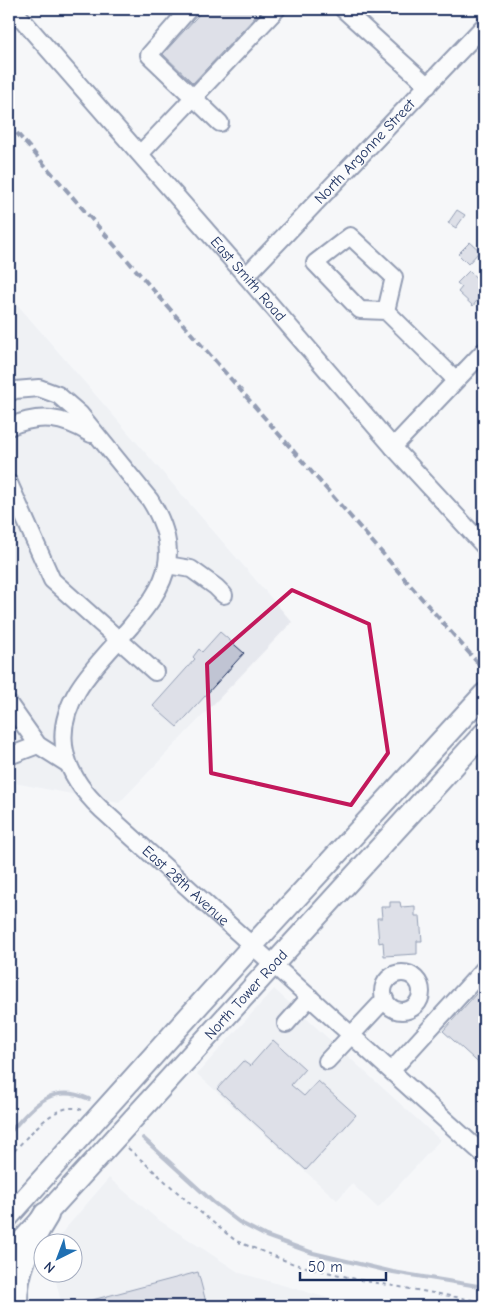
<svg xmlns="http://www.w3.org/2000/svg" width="493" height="1315" viewBox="0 0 493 1315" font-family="'Comic Neue',sans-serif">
<rect width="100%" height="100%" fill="#f6f7f9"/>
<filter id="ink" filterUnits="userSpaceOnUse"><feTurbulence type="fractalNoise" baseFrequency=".02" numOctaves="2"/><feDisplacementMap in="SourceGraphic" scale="10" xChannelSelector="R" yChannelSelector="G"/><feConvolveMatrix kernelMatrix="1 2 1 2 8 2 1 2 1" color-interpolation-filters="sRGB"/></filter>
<g filter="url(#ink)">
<path fill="#e6e8ee" d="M9,295l283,327 -173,181 -110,-21z
M274,989l166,151 -62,68 -26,-24 -15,16 -140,-126z
M109,1178l48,41 83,54 116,33h-294l-8,-33 18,-1v-30h-18z"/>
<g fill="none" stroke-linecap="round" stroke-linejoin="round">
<path stroke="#707c99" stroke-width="4" d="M9,1133c24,-26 41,-51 80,-34
M143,1138l70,64 26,20 27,14 47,17 80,19 91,15"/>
</g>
<path fill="#c0c4d3" stroke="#1b2f5e" d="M204,9h46l7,6 -64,68 -30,-29z
M457,210l8,5 -9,13 -8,-5z
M470,242l10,9 -12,13 -10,-10z
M469,271l15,14v6l-11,15 -15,-14 4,-5 -5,-4z
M220,632l24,21 -67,74 -24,-21 42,-47 -2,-2 6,-8 3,3z
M390,902h10l1,5 14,-1v10h5l2,25h-5v13l-33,2 -1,-14 -4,1 -2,-25h5l-1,-11h9z
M484,985v83l-41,-37z
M273,1040l32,29 -14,16 13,11 14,-15 38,34 -50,55 -89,-81 26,-28 7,5z
M198,1272l9,34h-126v-3z"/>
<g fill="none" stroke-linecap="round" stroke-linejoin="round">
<g stroke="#1b2f5e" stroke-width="20">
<g id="minor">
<path id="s1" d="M13,9l233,267 147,171 91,99"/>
<path d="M189,9l-40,46 71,68"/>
<path d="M343,9l85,77"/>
<path d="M140,154l137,-145"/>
<path id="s2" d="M246,276l238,-250"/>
<path d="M386,311l8,-34 -44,-41 -35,27 45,47 26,1 70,69"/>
<path id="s3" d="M9,393l6,-3 24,-2 19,7 22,19 70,86c12,19 21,40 17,64 -4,24 -21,44 -36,62 -17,20 -39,41 -53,64 -28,46 -13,85 23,119l383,346"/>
<path d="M9,427c31,-14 54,-10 82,7"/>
<path d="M393,447l91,-96"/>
<path d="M9,483l43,97 103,92"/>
<path d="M167,565l24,4 25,18 8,8"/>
<path d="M9,704l29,41 30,19"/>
<path d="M9,756l29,-11"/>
<circle cx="402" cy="992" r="19"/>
<path d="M286,1024l24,-27"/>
<path d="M327,1061l58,-62"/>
<path d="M392,1070l92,-101"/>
</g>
</g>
<g stroke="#1b2f5e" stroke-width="24">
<g id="major">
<path d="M9,1216l244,-271 231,-251"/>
<path id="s4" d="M9,1255l475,-522"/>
</g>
</g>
<g stroke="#1b2f5e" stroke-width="28">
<path id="highway" d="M15,1306c-1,-35 13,-62 31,-91"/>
</g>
<path stroke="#1b2f5e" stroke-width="2" stroke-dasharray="4 4" stroke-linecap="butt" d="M128,1148l67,60 41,33 58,23 66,16 124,22
M9,1157c16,-17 47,-59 73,-47"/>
<use href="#minor" stroke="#fff" stroke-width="16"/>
<use href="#major" stroke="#fff" stroke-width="20"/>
<use href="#highway" stroke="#fff" stroke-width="24"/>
<path stroke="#1b2f5e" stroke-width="4" stroke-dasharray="8 4" stroke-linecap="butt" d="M9,124l475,546"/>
</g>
</g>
<path d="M0 0H493V1315H0ZM292,590l77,34 19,129 -37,52 -140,-32 -4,-109z" fill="#f6f7f9" fill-opacity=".55" fill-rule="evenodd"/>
<path fill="none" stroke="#c2185b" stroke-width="4" stroke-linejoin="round" d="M292,590l77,34 19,129 -37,52 -140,-32 -4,-109z"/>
<g text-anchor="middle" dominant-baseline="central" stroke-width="4" stroke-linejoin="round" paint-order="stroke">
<g font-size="15" fill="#1b2f5e" stroke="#fff">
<text stroke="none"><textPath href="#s2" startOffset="172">North Argonne Street</textPath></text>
<text stroke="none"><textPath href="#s1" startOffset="358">East Smith Road</textPath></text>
<text stroke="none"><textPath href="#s3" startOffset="662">East 28th Avenue</textPath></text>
<text stroke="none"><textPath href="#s4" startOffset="352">North Tower Road</textPath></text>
</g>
</g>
<rect width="493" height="1315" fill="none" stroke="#fff" stroke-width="30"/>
<rect x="15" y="15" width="463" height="1285" fill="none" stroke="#1b2f5e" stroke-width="2" filter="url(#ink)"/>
<g transform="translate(58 1258) rotate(222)"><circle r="24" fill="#ffffff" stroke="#a4acbf"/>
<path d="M0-4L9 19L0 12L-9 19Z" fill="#1f6fb2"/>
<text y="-8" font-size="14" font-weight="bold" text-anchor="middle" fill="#1b2f5e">N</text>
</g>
<path d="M300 1272v8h86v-8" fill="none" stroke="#1b2f5e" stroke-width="2.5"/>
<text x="308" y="1272" font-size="15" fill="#1b2f5e" stroke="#ffffff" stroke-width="4" paint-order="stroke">50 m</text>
</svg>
